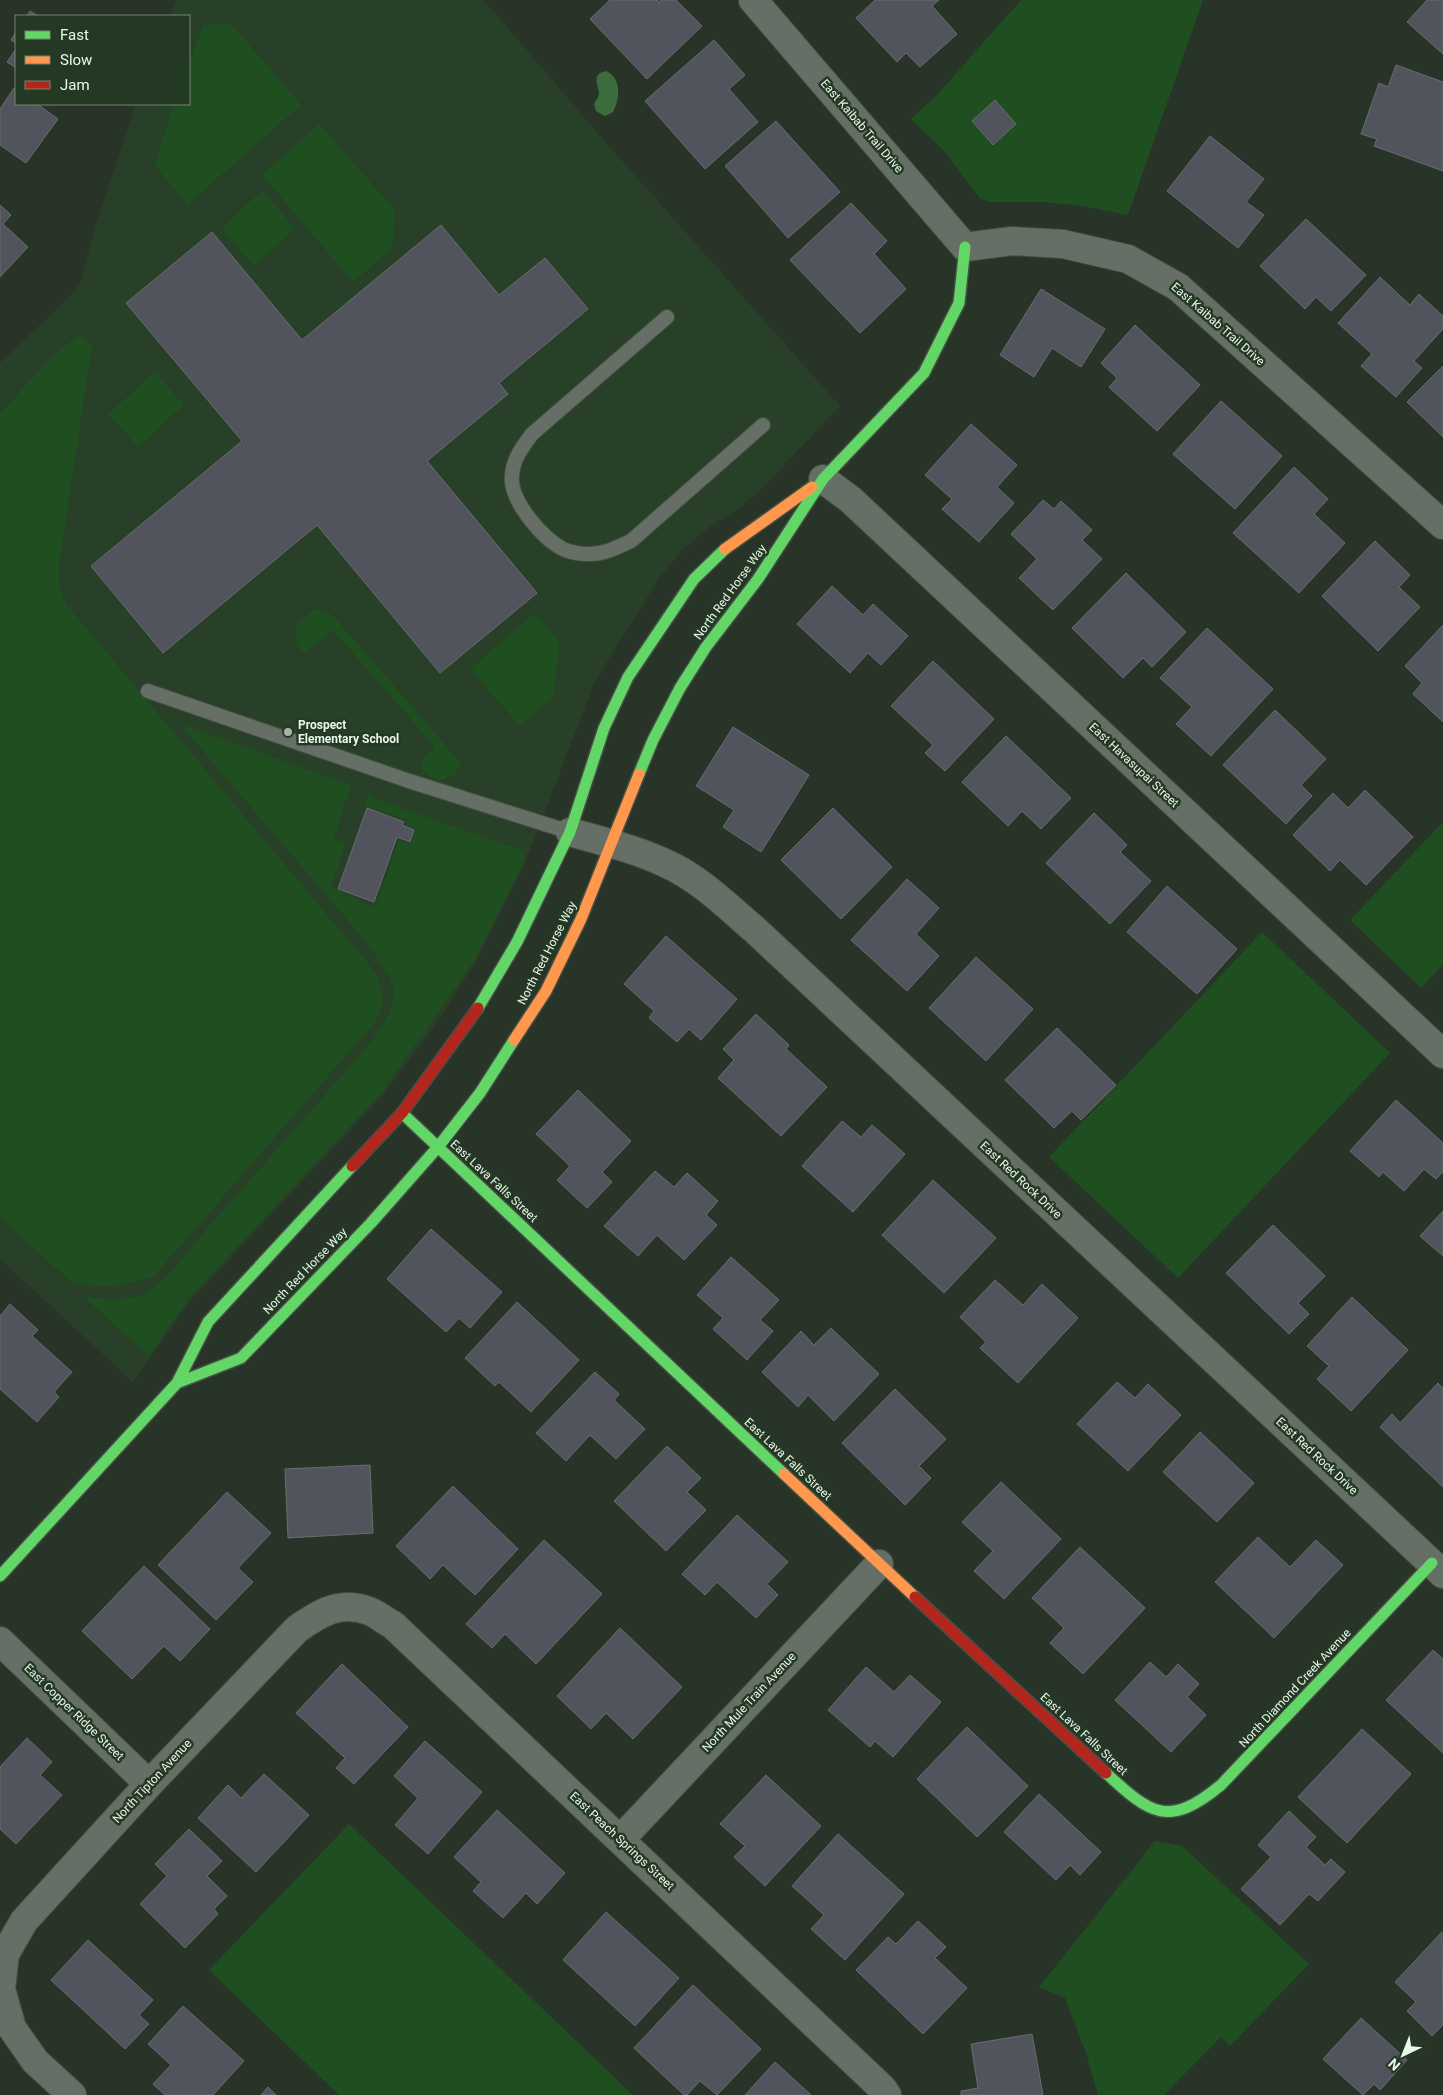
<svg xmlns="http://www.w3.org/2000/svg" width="1443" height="2095" viewBox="0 0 1443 2095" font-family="Roboto,sans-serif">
<rect width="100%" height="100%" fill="#293429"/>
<path fill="#284027" d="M177,0h307l124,145 232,261 -76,80 -24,22 -28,17 -29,24 -23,28 -65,104 -70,182 -50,100 -40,62 -52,70 -192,205 -58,82 -133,-123v-896l68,-65 12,-14 16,-60 40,-120h53v-88h-19z"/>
<path fill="#1f4e21" d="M1021,0h182l-75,215 -45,-9 -40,-4h-54l-9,-4 -35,-46 -34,-33 25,-23z
M221,23l12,3 68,79 -113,99 -34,-39 20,-61h15v-41l14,-37z
M319,124l76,86 -3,38 -39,34 -91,-107z
M262,190l33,38 -41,38 -32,-37z
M79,336l7,3 6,6 -33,221v20l8,19 308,367c9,21 11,28 1,49l-221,254c-26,12 -57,13 -84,7l-71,-65v-803c22,-23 52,-63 79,-78z
M155,372l29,33 -46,42 -30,-33z
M316,609l13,4 8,7 124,143 -6,12c-18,7 -19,7 -33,-6l-1,-10 14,-12 -102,-117 -28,23c-12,-5 -10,-20 -8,-30z
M535,613l24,28 -5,55 -34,30 -50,-57z
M180,724l171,61 -17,53 12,6 -15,43 44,21 24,-68 12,5 5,-17 -10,-3 1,-5 -42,-14 4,-14 7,6 14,6 133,47 1,11 -51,100 -91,130 -193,206 -40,58 -65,-59c21,2 43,6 63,-5 25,-14 45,-47 65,-69 53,-60 107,-121 160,-182 33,-49 27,-51 -4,-97z
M1443,822v143l-22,23 -71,-68z
M1262,932l128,121 -212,225 -129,-121z
M349,1824l284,271h-294l-130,-125z
M1155,1841l27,5 127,118 -79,82 -9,-9 -57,58h-66l-12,-42 -21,-55 -26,-11z"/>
<path fill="#3d6d3d" d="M606,71c16,7 14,28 7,41l-8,4 -9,-5 -2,-7c2,-4 5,-7 5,-11 -1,-10 -8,-19 7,-22z"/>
<path fill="#51545c" stroke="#686d6e" d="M610,0h47l2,2 2,-2h15l26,26 -55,53 -57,-60z
M875,0h64l-7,6 25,28 -37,33 -14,-14 -9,9 -41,-44z
M1427,0h16v54l-36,-32z
M30,11l8,5h-11z
M16,32v11l-5,-3z
M714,40l31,35 -16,14 29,33 -53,47 -60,-68z
M16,49v19l-9,-6z
M1396,65l47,17v89l-69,-25 3,-7 -16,-5 18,-51 9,4z
M14,88l2,1v15h21l21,15 -32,44 -26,-18v-36z
M995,100l21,24 -23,21 -21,-24z
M776,121l64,71 -52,46 -63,-72z
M1210,136l54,43 -18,23 18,13 -26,33 -71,-57z
M851,203l36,38 -13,13 32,35 -46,44 -70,-73z
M0,205l11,10 -8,9 25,23 -28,30z
M1306,219l60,56 -35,36 -15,-14 -11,12 -45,-43z
M441,225l58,70 46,-37 43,51 -89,74 9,11 -81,67 110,132 -97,80 -123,-148 -154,128 -72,-87 151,-125 -116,-138 86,-71 90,108z
M1380,277l30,28 9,-11 24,22v13l-29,32 8,7 -26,29 -35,-31 11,-12 -34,-31z
M1041,289l64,40 -24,38 -29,-19 -18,29 -34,-22z
M1135,325l65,60 -43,46 -48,-44 8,-9 -16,-15z
M1443,366v71l-36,-35z
M1221,401l61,55 -47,53 -62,-55z
M971,424l46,41 -20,22 17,16 -35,39 -37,-33 10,-10 -27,-24z
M1294,467l34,32 -14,15 31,29 -46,50 -66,-60z
M1043,500l11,9 7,-8 31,29 -10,10 20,19 -49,51 -34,-32 18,-19 -26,-25z
M1375,541l35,34 -11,12 21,20 -42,44 -56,-55z
M1126,573l60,59 -34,35 -9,-9 -20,20 -51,-50z
M832,586l31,29 10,-11 35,32 -27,29 -13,-12 -18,20 -53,-49z
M1443,625v97l-30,-28 9,-11 -17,-17z
M1207,628l66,61 -62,67 -35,-32 16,-17 -32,-29z
M933,661l61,58 -49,52 -20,-18 8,-8 -42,-39z
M1275,710l51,49 -25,26 11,11 -26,28 -63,-59z
M733,727l76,48 -48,77 -38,-25 11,-17 -38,-24z
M1006,736l65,62 -30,31 -19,-18 -14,15 -46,-44z
M1365,790l48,47 -47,48 -26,-25 -10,11 -37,-36 40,-42 15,15z
M367,808l37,14 -2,3 12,5 -4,12 -13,-5 -23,65 -36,-13z
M833,808l59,59 -51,52 -60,-59z
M1094,813l33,32 -7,7 31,29 -41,43 -64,-61z
M907,879l32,29 -23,26 23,22 -32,35 -56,-51z
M1167,886l70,63 -40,45 -70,-62z
M666,936l71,63 -36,41 -12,-11 -12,13 -28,-24 5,-7 -30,-27z
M976,957l57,52 -47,52 -57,-53z
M756,1014l33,31 -3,4 41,38 -46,49 -63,-58 16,-18 -11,-11z
M1057,1028l59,57 -35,35 -9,-9 -18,17 -49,-48z
M578,1090l53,51 -29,31 10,10 -25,26 -30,-28 13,-14 -34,-32z
M1396,1100l47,43v29l-7,7 -12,-10 -20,22 -21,-19 -4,5 -29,-26z
M842,1121l19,16 11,-12 33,29 -52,58 -51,-46z
M655,1171l19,16 13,-14 31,28 -12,14 11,10 -33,35 -27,-25 -19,21 -34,-30z
M933,1180l63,58 -52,55 -62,-58z
M1443,1211v45l-23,-20z
M1273,1225l52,51 -27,27 11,11 -20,20 -63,-61z
M431,1229l71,63 -32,36 -11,-10 -13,14 -59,-53z
M731,1257l48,43 -19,20 13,11 -26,29 -34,-31 10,-11 -26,-23z
M995,1280l28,25 19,-21 36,34 -60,65 -38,-35 6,-6 -26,-25z
M1352,1297l56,53 -57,61 -34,-32 12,-13 -22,-20z
M517,1302l62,58 -48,52 -32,-30 -4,4 -30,-28z
M10,1304l28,26 -6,6 40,36 -18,20 5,5 -22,25 -37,-33v-73z
M831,1328l48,46 -45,47 -26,-26 -10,12 -36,-35 39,-41 13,14z
M595,1372l24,22 -5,6 31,29 -29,30 -26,-24 -24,26 -30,-28z
M1117,1382l18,16 13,-14 33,31 -53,56 -51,-47z
M1438,1383l5,5v99l-63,-60 12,-13 8,9z
M895,1389l51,50 -27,27 12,12 -26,27 -63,-62z
M1200,1432l54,51 -37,39 -54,-50z
M667,1446l34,32 -14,14 19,18 -40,41 -52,-50z
M370,1465l3,68 -85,5 -3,-69z
M1001,1482l60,57 -57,60 -30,-28 19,-20 -31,-29z
M453,1486l65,63 -43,46 -32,-30 -13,14 -34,-33z
M227,1492l44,41 -33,35 15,14 -37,38 -58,-55z
M737,1515l51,47 -21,22 11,11 -22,23 -39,-36 -12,13 -23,-21z
M1258,1537l32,30 26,-27 27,25 -69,73 -59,-56z
M544,1540l58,54 -66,70 -31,-30 -13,14 -26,-24z
M1080,1547l65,61 -62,66 -33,-31 14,-15 -32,-30z
M144,1566l66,63 -30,32 -16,-15 -32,33 -50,-48z
M620,1628l62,59 -49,52 -27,-26 -15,16 -34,-33z
M1433,1650l10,9v94l-57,-53z
M1150,1662l16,15 12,-13 21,20 -12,13 19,18 -35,37 -56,-52z
M342,1664l66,63 -54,57 -18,-16 9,-10 -49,-45z
M866,1667l28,25 16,-17 31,27 -48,55 -18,-16 -5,6 -42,-37z
M967,1727l61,59 -51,51 -60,-58z
M1362,1729l49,45 -64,69 -49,-46z
M27,1738l25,24 -12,13 22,20 -46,49 -16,-15v-62z
M425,1741l57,51 -54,62 -33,-29 23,-27 -24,-22z
M264,1774l45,41 -53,57 -58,-54 30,-33 13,13z
M766,1775l55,51 -56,60 -31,-29 11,-11 -25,-22z
M1039,1794l62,58 -21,23 -10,-10 -14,15 -52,-48z
M497,1810l68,63 -28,31 -11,-11 -23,25 -30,-27 8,-9 -27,-25z
M1289,1811l27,26 -10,10 19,18 6,-6 14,13 -27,29 -9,-7 -29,31 -39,-36 30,-32 -13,-12z
M189,1829l33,32 -15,15 20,20 -13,13 4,5 -33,34 -45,-44 27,-28 -12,-12z
M838,1834l66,60 -59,66 -34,-31 13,-14 -32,-29z
M606,1912l73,66 -44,48 -72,-66z
M918,1921l28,26 -11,11 32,30 -44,46 -67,-64 32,-33 8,7z
M1442,1932l1,93 -11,11 -25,-25 9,-9 -21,-20z
M88,1940l65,60 -14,15 10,9 -24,25 -74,-69z
M693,1985l68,64 -44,46 -17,-14 -13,14h-3l-50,-47z
M183,2006l61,55 -31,34h-48l-12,-11 18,-19 -23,-21z
M1361,2018l46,42 -27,30 -6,-6 -11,11 -40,-36z
M1032,2034l11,61h-82v-4l17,-3 -7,-44z
M775,2062l36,33h-66z
M268,2087l8,8h-15z"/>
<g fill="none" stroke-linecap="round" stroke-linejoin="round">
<g stroke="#455045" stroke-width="16">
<path id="lane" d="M667,317l-135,117c-9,12 -19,25 -20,41 -3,25 31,65 53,75 6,2 16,4 22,4 16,1 31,-7 44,-13l132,-116
M148,691l261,90 161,51"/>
</g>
<g stroke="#455045" stroke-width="30">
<path id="street" d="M753,0l212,247 47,-6 51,3 65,15 50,28 265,238
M823,479l28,21 592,554
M570,832c32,9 65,17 95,31 34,15 61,42 89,66l689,645
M0,1641l149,143
M620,1840l259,-276
M72,2095l-37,-34 -23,-33 -11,-39 4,-35 19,-33 125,-137 148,-155c23,-16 43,-29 72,-18 8,3 16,10 24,14l490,464 4,6"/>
</g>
<g stroke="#455045" stroke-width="14">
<path id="fast" d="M639,774l14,-34 27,-52 26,-41 52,-68 65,-100 101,-106 35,-70 6,-56
M478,1008l39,-66 53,-110 34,-104 24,-51 66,-98 31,-30
M402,1113l382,361
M177,1383l64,-25 130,-135 67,-76 42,-54 34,-53
M0,1576l177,-193 31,-61 144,-156
M1106,1773c45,42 63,55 115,12l211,-222"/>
</g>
<g stroke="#455045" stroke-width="14">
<path id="slow" d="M725,549l87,-62
M514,1040l32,-49 35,-72 58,-145
M784,1474l131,123"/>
</g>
<g stroke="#455045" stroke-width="14">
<path id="jam" d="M352,1166l50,-53 76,-105
M915,1597l191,176"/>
</g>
<use href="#lane" stroke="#666f66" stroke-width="14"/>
<use href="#street" stroke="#666f66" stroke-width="28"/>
<use href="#fast" stroke="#63d668" stroke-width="11"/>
<use href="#slow" stroke="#ff974d" stroke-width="11"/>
<use href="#jam" stroke="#b3261e" stroke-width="11"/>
</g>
<circle fill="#a6b3a6" stroke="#243924" stroke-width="2" cx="288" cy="732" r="5"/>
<g text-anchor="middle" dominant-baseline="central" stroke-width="5" stroke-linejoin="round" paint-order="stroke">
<g font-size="12" fill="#e9f7e9" stroke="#243924">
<text transform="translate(862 126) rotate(49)">East Kaibab Trail Drive</text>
<text transform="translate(1218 324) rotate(41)">East Kaibab Trail Drive</text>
<text transform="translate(730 592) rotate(-54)">North Red Horse Way</text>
<text transform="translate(1134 765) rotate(43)">East Havasupai Street</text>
<text transform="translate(547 953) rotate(-63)">North Red Horse Way</text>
<text transform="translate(1021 1180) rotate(43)">East Red Rock Drive</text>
<text transform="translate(494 1181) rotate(43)">East Lava Falls Street</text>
<text transform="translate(305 1271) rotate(-46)">North Red Horse Way</text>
<text transform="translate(1317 1456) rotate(43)">East Red Rock Drive</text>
<text transform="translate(788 1459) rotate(43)">East Lava Falls Street</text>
<text transform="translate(1295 1688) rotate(-47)">North Diamond Creek Avenue</text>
<text transform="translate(749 1702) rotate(-47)">North Mule Train Avenue</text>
<text transform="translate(74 1712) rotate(44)">East Copper Ridge Street</text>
<text transform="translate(1084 1734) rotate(43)">East Lava Falls Street</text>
<text transform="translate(152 1781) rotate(-47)">North Tipton Avenue</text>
<text transform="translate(622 1841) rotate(43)">East Peach Springs Street</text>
</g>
<g font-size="12" font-weight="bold" fill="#e9f7e9" stroke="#243924" text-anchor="start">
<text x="298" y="725">Prospect<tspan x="298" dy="14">Elementary School</tspan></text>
</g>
</g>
<rect x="15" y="15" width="175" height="90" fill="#243924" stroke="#738573"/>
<rect x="25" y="31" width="25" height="8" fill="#63d668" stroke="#738573"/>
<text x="60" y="40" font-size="15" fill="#e9f7e9">Fast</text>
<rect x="25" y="56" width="25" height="8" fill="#ff974d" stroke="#738573"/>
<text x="60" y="65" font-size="15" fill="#e9f7e9">Slow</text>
<rect x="25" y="81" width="25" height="8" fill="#b3261e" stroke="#738573"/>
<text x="60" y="90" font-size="15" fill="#e9f7e9">Jam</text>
<g transform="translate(1403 2055) rotate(223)" stroke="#243924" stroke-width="4" paint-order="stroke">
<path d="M0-4L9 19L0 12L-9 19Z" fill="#e9f7e9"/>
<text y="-8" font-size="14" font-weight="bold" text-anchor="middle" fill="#e9f7e9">N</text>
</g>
</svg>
